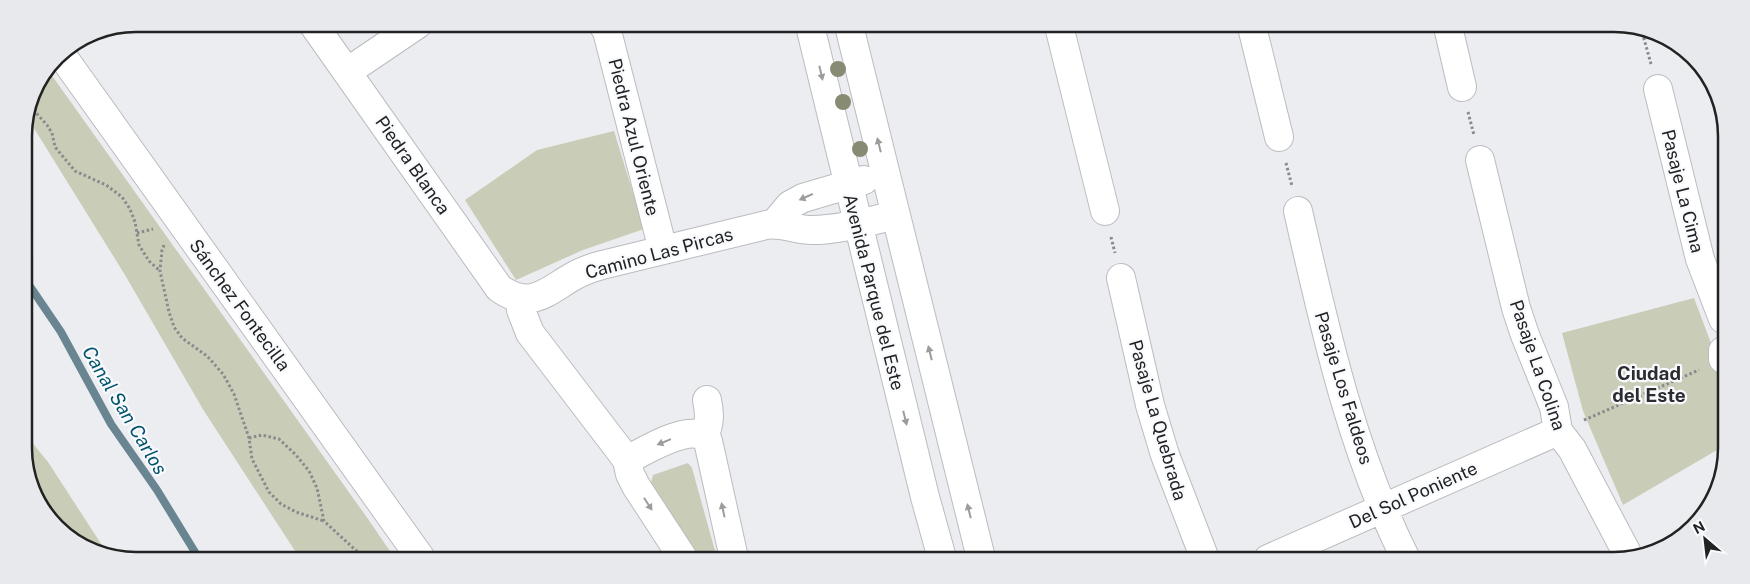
<svg xmlns="http://www.w3.org/2000/svg" width="1750" height="584" viewBox="0 0 1750 584" font-family="'Public Sans',sans-serif">
<rect width="100%" height="100%" fill="#ebedf0"/>
<path fill="#c9cdb7" d="M48,70l320,449 26,38h-95l-95,-146 -79,-136 -98,-158 8,-30z
M614,131l30,98 -61,21 -67,30 -51,-80 72,-50z
M1694,298l29,77 -1,72 -99,58 -40,-94 -21,-78z
M26,435l22,27 61,94 -57,-34 -26,-53z
M688,463l4,5 25,90h-19l-48,-71 3,-12z"/>
<g fill="none" stroke-linecap="round" stroke-linejoin="round">
<path stroke="#698592" stroke-width="8" d="M25,279l36,53 50,92 46,66 41,67"/>
<g stroke="#babcbf" stroke-width="30">
<path id="minor" d="M313,24l186,264c31,22 46,5 73,-11 10,-6 19,-9 30,-12l164,-40c14,-3 30,5 46,5 28,0 57,-9 84,-15
M603,25l4,6 56,219
M810,26l115,471 17,61
M849,26l132,532
M1059,26l46,185
M1252,27l27,110
M1448,27l14,60
M61,54l359,503
M347,72l71,-48
M1658,89l42,170 23,60
M1480,160l36,148 9,27 29,72 4,24 14,18 57,108
M1298,211c27,118 53,239 108,348
M774,224l16,-19 13,-7 61,-18
M1121,278l29,127 15,50 40,104
M519,298l2,12 9,23 97,127 3,14 6,12 47,72
M1723,359v-8
M704,436l4,5 26,117
M704,436c6,-12 6,-22 3,-36
M627,460c18,-9 57,-34 77,-24
M1268,559l290,-128"/>
</g>
<path stroke="#898a8c" stroke-width="3" stroke-dasharray="2.5 2.5" stroke-linecap="butt" d="M1641,28l10,36
M30,106l17,19 5,8 3,14 20,24 31,14 16,12 8,12 5,13 4,23 10,16 11,10
M1468,112l6,23
M1286,163l6,23
M137,233l16,-4
M1111,237l4,16
M164,245l-2,5 -2,21 9,41 5,15 8,11 25,18 16,18 11,20 15,44 3,21 17,33 12,12 15,8 28,9
M1584,420l115,-50
M249,438l13,-3 17,4 17,16 13,16 8,17 7,33 39,36"/>
<use href="#minor" stroke="#fff" stroke-width="28"/>
</g>
<g fill="#888b74">
<circle cx="838" cy="69" r="8"/>
<circle cx="843" cy="102" r="8"/>
<circle cx="860" cy="149" r="8"/>
</g>
<defs><path id="oneway-solid" d="M-6-.8H1V-3.2L6.5 0L1 3.2V.8H-6Z" transform="scale(1.25)"/></defs>
<g fill="#9c9c9c">
<use href="#oneway-solid" transform="translate(821 73) rotate(77)"/>
<use href="#oneway-solid" transform="translate(879 145) rotate(-104)"/>
<use href="#oneway-solid" transform="translate(806 197) rotate(156)"/>
<use href="#oneway-solid" transform="translate(930 353) rotate(-104)"/>
<use href="#oneway-solid" transform="translate(905 418) rotate(76)"/>
<use href="#oneway-solid" transform="translate(664 442) rotate(158)"/>
<use href="#oneway-solid" transform="translate(648 504) rotate(57)"/>
<use href="#oneway-solid" transform="translate(723 510) rotate(-102)"/>
<use href="#oneway-solid" transform="translate(969 511) rotate(-104)"/>
</g>
<g text-anchor="middle" dominant-baseline="central" stroke-width="4.5" stroke-linejoin="round" paint-order="stroke">
<g font-size="18" fill="#222223" stroke="#f8fafd">
<text transform="translate(634 137) rotate(76)">Piedra Azul Oriente</text>
<text transform="translate(413 165) rotate(55)">Piedra Blanca</text>
<text transform="translate(1683 191) rotate(76)">Pasaje La Cima</text>
<text transform="translate(659 253) rotate(-15)">Camino Las Pircas</text>
<text transform="translate(874 292) rotate(76)">Avenida Parque del Este</text>
<text transform="translate(240 305) rotate(54)">Sánchez Fontecilla</text>
<text transform="translate(1538 365) rotate(71)">Pasaje La Colina</text>
<text transform="translate(1344 388) rotate(73)">Pasaje Los Faldeos</text>
<text transform="translate(1158 420) rotate(74)">Pasaje La Quebrada</text>
<text transform="translate(1413 495) rotate(-24)">Del Sol Poniente</text>
</g>
<g font-size="19" font-weight="bold" fill="#2b2c2f" stroke="#f8fafd">
<text x="1649" y="373">Ciudad<tspan x="1649" dy="22">del Este</tspan></text>
</g>
<g font-size="19" font-style="italic" fill="#03536d" stroke="#f8fafd">
<text transform="translate(125 410) rotate(59)">Canal San Carlos</text>
</g>
</g>
<path d="M0 0H1750V584H0ZM136 32H1614A104 104 0 0 1 1718 136V448A104 104 0 0 1 1614 552H136A104 104 0 0 1 32 448V136A104 104 0 0 1 136 32Z" fill="#e7e9ec" fill-rule="evenodd"/>
<path fill="none" stroke="#222223" stroke-width="2.5" d="M136 32H1614A104 104 0 0 1 1718 136V448A104 104 0 0 1 1614 552H136A104 104 0 0 1 32 448V136A104 104 0 0 1 136 32Z"/>
<g transform="translate(1705 539) rotate(332)" stroke="#f8fafd" stroke-width="4" paint-order="stroke">
<path d="M0-4L9 19L0 12L-9 19Z" fill="#222223"/>
<text y="-8" font-size="14" font-weight="bold" text-anchor="middle" fill="#222223">N</text>
</g>
</svg>
